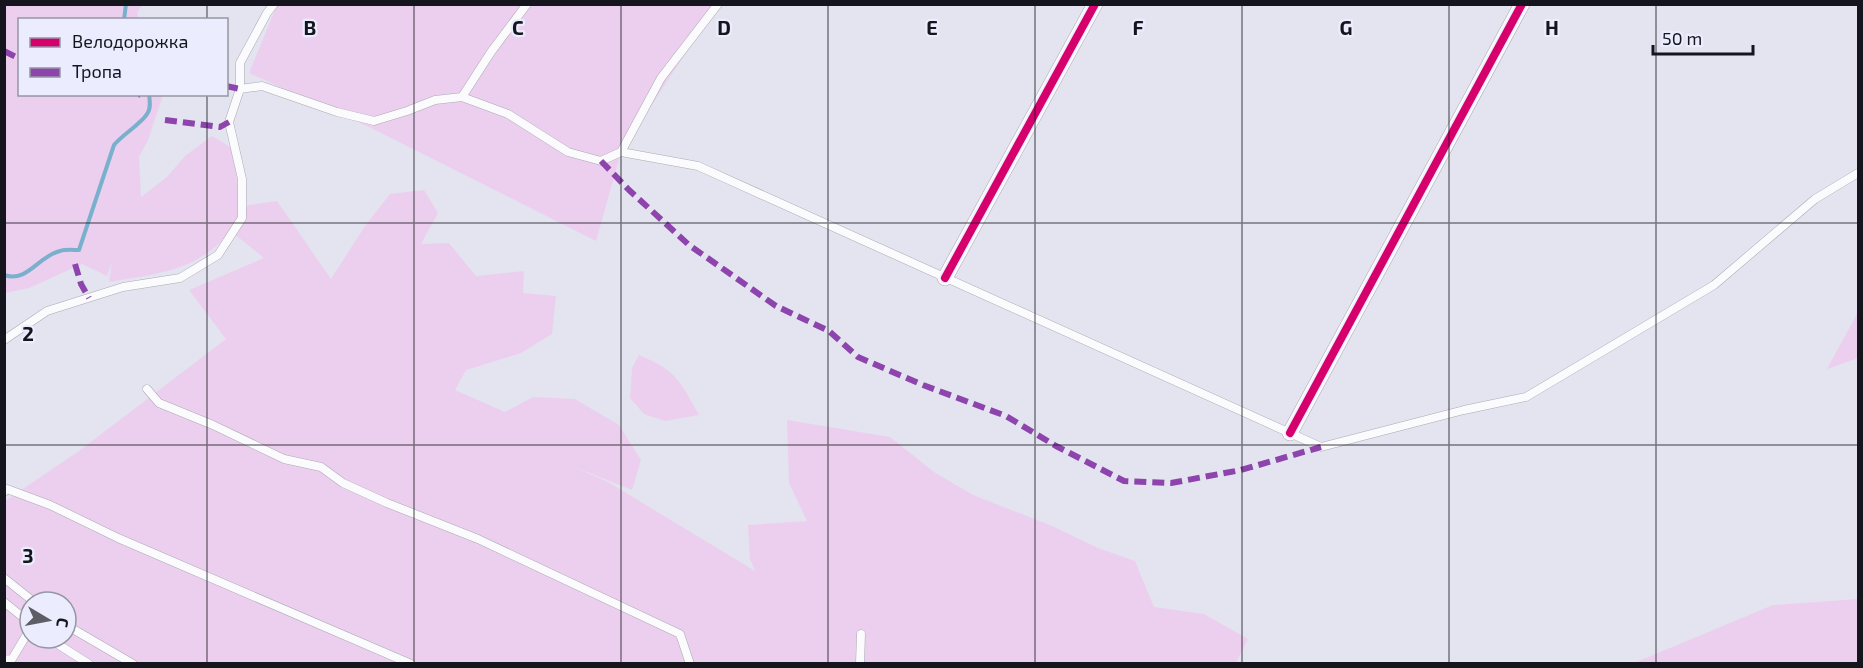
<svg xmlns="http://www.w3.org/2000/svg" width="1863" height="668" viewBox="0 0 1863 668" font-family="'Exo 2',sans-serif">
<rect width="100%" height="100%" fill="#e3e4ef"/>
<path fill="#eccfee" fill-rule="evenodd" d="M4,5h138l-5,8 2,6 -119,1v74l143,1 -15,45 -9,17 2,40 26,-20 18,-21 27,-20 23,14 2,35 5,30 6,-10 29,-4 54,78 34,-53 25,-32 34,-4 14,23 -17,31 28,-1 27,33 48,-5 -1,22 33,3 -4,38 -31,19 -55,17 -11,20 50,22 28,-15 42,2 44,26 22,35 -9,30 -63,-25 39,17 147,89 -5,-12 -2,-34 59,-4 -18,-38 -2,-63 103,17 44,35 39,23 79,31 46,22 37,13 19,46 50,7 44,25 -12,24h-1231v-162l74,-50 147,-112 -37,-49 75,-32 -31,-25 3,-7c-7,6 -13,14 -20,20 -28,26 -71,30 -107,36l3,-20 -5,14 -25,-12 -53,24 -24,5zM30,602h36v36h-36z
M277,5h440l-96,147 -25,89 -227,-114 -120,-54z
M1858,312v46l-31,11z
M639,355c38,16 41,26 60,60l-34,6 -21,-7 -14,-16 2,-30z
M1858,599v64h-224l139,-58z"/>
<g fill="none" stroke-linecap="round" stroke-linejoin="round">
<path stroke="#7bb0cd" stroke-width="4" d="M124,20l2,-16
M4,275c24,8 34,-19 56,-24 6,-2 13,-1 19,-1l35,-105c8,-10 28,-22 33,-31 4,-5 3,-13 2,-20"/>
<g stroke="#a9aab2" stroke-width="9">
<path id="lane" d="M240,89l22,-3 75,26 37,9 33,-10 28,-11 27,-3 46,17 60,38 33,9 20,-9 40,-74 57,-74
M462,97l29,-45 36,-48
M621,152l77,14 623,281 143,-37 62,-13 188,-112 101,-86 43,-26
M4,340l43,-29 76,-24 57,-9 38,-23 24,-37v-39l-13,-57 11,-33v-26l27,-50 7,-9
M147,389l12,14 54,22 71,34 37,8 22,16 44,20 91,36 202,95 10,30
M4,492l3,-3 43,16 68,33 293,126
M4,578l30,24
M4,602l26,21
M66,625l67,39
M48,638l41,26
M4,661l8,-2 18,-30
M860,664l1,-30"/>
</g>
<g stroke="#a9aab2" stroke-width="16">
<path id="street" d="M945,278l150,-274
M1290,433l232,-429"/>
</g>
<use href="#lane" stroke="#fbfbfd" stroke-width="8"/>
<use href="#street" stroke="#fbfbfd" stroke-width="15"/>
<path stroke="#8e44ad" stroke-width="6" stroke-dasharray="12 6" stroke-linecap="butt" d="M4,51l16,8
M226,86l14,3
M139,94l2,1
M165,120l55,7 9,-5
M601,161l28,29 60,55 87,61 53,25 29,26 65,28 83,31 50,30 68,35 47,2 70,-13 80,-23
M75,264l6,20 8,14"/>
<g stroke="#ebecfe" stroke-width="11">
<path id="cycleway" d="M945,278l150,-274
M1290,433l232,-429"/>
</g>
<use href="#cycleway" stroke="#d6006c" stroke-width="8"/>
</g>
<path fill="none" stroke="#15151d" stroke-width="1.5" stroke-opacity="0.55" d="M207,4v16M414,4v660M621,4v660M828,4v660M1035,4v660M1242,4v660M1449,4v660M1656,4v660M207,94v570M4,223h1854M4,445h1854"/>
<g font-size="20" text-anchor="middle" font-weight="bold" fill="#15151d" stroke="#ebecfe" stroke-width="4.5" stroke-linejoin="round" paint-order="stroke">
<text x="310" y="35">B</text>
<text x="518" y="35">C</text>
<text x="724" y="35">D</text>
<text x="932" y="35">E</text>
<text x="1138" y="35">F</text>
<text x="1346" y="35">G</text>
<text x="1552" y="35">H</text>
<text x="28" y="341">2</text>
<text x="28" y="563">3</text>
</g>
<rect width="1863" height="668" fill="none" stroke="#15151d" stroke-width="12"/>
<rect x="18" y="18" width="210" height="78" fill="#ebecfe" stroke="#9596a4" stroke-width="1.5"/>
<rect x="30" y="38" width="30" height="9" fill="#d6006c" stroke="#9596a4" stroke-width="1.5"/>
<text x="72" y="48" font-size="18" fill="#15151d">Велодорожка</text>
<rect x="30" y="68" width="30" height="9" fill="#8e44ad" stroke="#9596a4" stroke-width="1.5"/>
<text x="72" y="78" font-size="18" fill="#15151d">Тропа</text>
<g transform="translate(48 620) rotate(100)"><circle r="28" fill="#ebecfe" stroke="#9596a4" stroke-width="1.5"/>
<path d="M0-4.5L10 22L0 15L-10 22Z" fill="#5d5d66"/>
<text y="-9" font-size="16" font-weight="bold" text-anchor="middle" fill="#15151d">С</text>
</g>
<path d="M1653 45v9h100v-9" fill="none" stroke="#15151d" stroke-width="3"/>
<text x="1662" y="45" font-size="18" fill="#15151d" stroke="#ebecfe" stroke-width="4.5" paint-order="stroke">50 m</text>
</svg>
